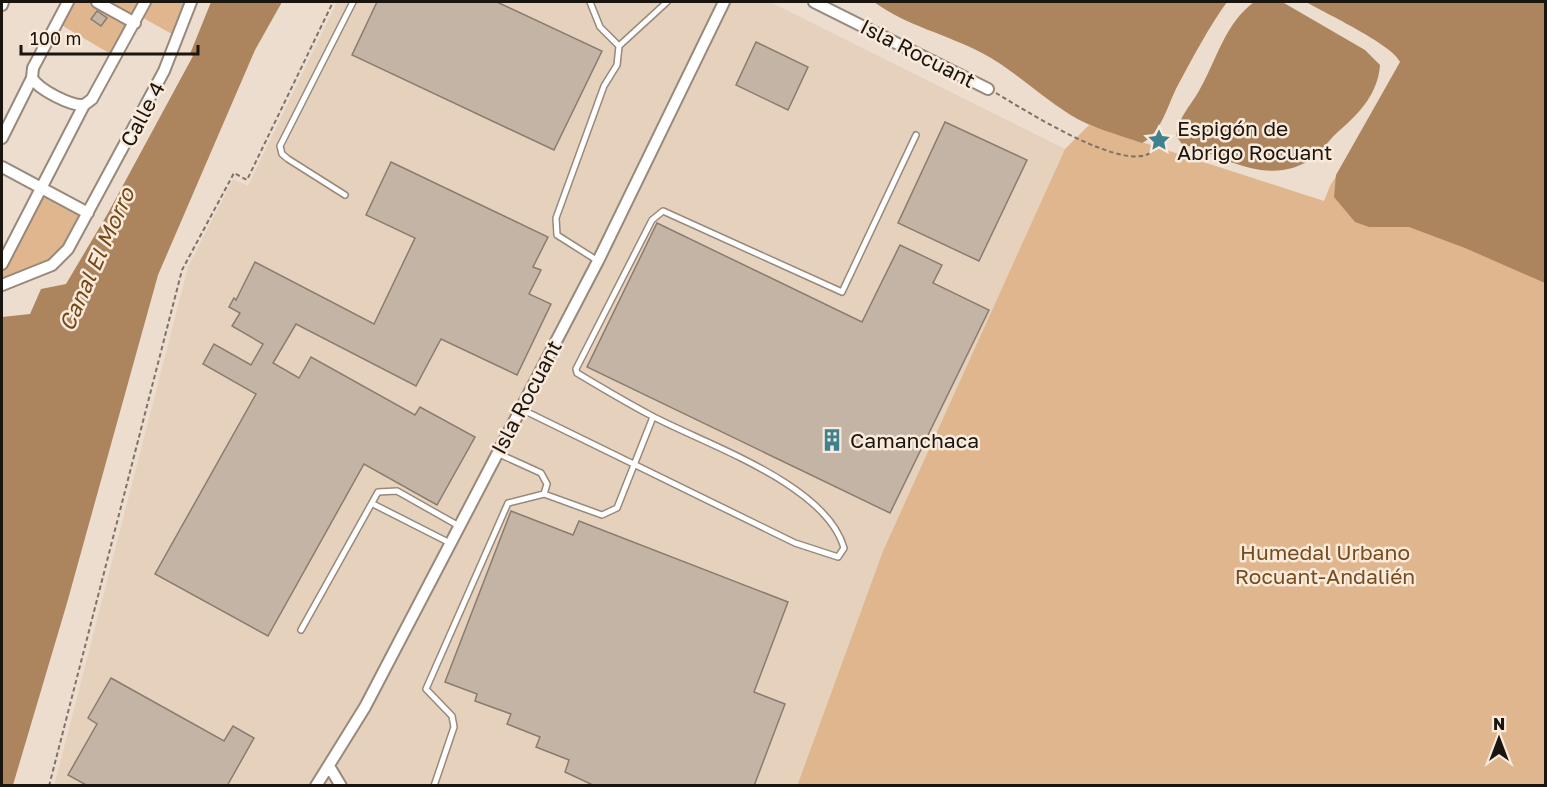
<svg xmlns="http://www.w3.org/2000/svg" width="1547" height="787" viewBox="0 0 1547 787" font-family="'Golos Text',sans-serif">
<rect width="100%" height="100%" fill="#edddce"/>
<path fill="#e6d1bd" d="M337,2h433l295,147 -182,402 -86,234 -743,1 134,-519 45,-88 15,7z"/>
<path fill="#dfb68d" d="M70,2h24l39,21 -19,33 -56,-33z
M99,2h46l-10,20z
M146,2h44l-13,35 -37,-21z
M1407,62l138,67v656l-748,1 86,-235 182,-402 24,-24 235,76 6,-15z
M42,192l43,22 -28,45 -55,24v-15z"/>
<path fill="#ac845d" d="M211,2h71l-27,48 -97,225 -91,328 -54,182h-11v-468l28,-3 11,-25 25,-5 42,-71 85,-157 -3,-2z
M874,2h353c-18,25 -34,55 -49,83 -10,18 -16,48 -36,58 -25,-9 -51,-15 -73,-29 -30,-19 -55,-44 -87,-61 -36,-19 -75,-27 -108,-51z
M1254,2l30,1 81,47 15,15c-2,28 -20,48 -40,65 -10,8 -16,19 -26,27 -44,32 -88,0 -132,-13l-6,-8c3,-21 16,-31 25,-49 17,-31 24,-63 53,-85z
M1306,2h239v281l-80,-35 -56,-21h-40l-14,-5 -21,-25 2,-22 64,-113c-7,-17 -75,-49 -94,-60z"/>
<path fill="#c3b4a6" stroke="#8a7c6e" stroke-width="1.5" d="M377,2h120l105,49 -48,99 -202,-95z
M97,11l10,7 -6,8 -10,-7z
M756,42l52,25 -20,43 -52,-25z
M945,122l82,38 -48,101 -81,-38z
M391,162l157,75 -15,30 8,3 -12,24 22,10 -34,71 -76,-36 -25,47 -120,-62 -23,39 26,15 12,-21 104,58 5,-8 55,30 -38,68 -73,-41 -96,172 -113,-62 101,-180 -53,-30 11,-20 37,21 12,-21 -31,-18 8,-13 -11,-6 5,-9 2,2 19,-38 119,62 41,-86 -49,-23z
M657,223l205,99 38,-77 42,20 -9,18 56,27 -99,203 -303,-146z
M511,511l62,24 6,-14 209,81 -34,90 31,12 -31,82h-159l-30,-14 4,-12 -33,-13 4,-10 -33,-13 4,-10 -36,-13 2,-7 -32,-12z
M111,678l113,63 9,-15 21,12 -27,48h-139l-20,-11 29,-51 -9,-6z"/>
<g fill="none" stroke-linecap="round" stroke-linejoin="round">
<g stroke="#97897b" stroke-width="8">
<path id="service" d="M590,2l10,25 19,19
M345,195l-57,-36 -6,-5 -2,-8 73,-144
M598,261l-41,-26 -1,-17 48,-132 13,-21 2,-19 48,-44
M521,409l274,134 43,14 6,-9c-18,-64 -137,-103 -192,-132 -25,-13 -50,-28 -75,-43l-1,-4 76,-149 11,-9 179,81 74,-157
M544,494l58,21 15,-7 36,-91
M373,504l77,39
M301,630l77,-138 19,-1 62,35
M434,786l20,-59 -2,-11 -26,-27 82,-186 36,-9 3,-10 -6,-11 -44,-20"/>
</g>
<g stroke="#97897b" stroke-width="14">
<path id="minor" d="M97,2l38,21
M814,2l174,87
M2,5l1,-3
M32,78c7,12 39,28 52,27
M84,105l8,-6 53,-97
M2,138l30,-60 1,-10 35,-66
M2,167l86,46
M2,264l82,-159
M2,285l50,-20 16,-16 96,-178 27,-69
M329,766l12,20
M316,786l49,-79 233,-446 126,-259"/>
</g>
<path stroke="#7c7268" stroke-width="2" stroke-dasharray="4.5 3" stroke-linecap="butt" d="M996,93c30,18 117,73 150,62 6,-2 13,-10 18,-14
M49,786l133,-516 52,-97 13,7 86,-178"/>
<use href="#service" stroke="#fff" stroke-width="5"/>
<use href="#minor" stroke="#fff" stroke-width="10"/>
</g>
<defs>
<g id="sight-bare" transform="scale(1.8)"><path d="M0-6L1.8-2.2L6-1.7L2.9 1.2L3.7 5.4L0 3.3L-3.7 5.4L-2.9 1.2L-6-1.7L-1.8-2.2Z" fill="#3e8191" stroke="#faeadb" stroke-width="2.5" paint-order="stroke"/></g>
<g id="building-bare" transform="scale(1.8)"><path d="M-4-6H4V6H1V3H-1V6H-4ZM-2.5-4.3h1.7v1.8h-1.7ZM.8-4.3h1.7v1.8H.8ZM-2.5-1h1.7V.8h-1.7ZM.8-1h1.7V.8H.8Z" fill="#3e8191" stroke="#faeadb" stroke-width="2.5" paint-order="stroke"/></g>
</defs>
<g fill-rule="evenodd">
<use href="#sight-bare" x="1159" y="140"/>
<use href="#building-bare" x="832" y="440"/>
</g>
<g text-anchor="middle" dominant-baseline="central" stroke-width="5" stroke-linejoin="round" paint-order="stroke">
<g font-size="21" fill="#1a150f" stroke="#faeadb">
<text transform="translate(918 53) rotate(27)">Isla Rocuant</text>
<text transform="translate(142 114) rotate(-62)">Calle 4</text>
<text transform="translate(526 397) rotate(-62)">Isla Rocuant</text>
</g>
<g font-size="21" fill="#1a150f" stroke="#faeadb" text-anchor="start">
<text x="1177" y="128">Espigón de<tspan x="1177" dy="24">Abrigo Rocuant</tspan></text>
<text x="850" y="440">Camanchaca</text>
</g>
<g font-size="21" fill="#754c1d" stroke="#faeadb">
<text x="1325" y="552">Humedal Urbano<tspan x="1325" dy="24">Rocuant-Andalién</tspan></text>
</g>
<g font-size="22" font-style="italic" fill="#714818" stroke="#faeadb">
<text transform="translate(96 259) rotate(-66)">Canal El Morro</text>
</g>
</g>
<rect width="1547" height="787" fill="none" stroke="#1a150f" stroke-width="6"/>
<g transform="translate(1499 739)" stroke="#faeadb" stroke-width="4.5" paint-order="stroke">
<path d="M0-4.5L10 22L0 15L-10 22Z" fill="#1a150f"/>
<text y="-9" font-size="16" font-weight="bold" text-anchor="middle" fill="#1a150f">N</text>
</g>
<path d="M21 45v9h177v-9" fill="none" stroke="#1a150f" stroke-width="3"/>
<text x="30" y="45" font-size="18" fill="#1a150f" stroke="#faeadb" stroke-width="4.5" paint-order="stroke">100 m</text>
</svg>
